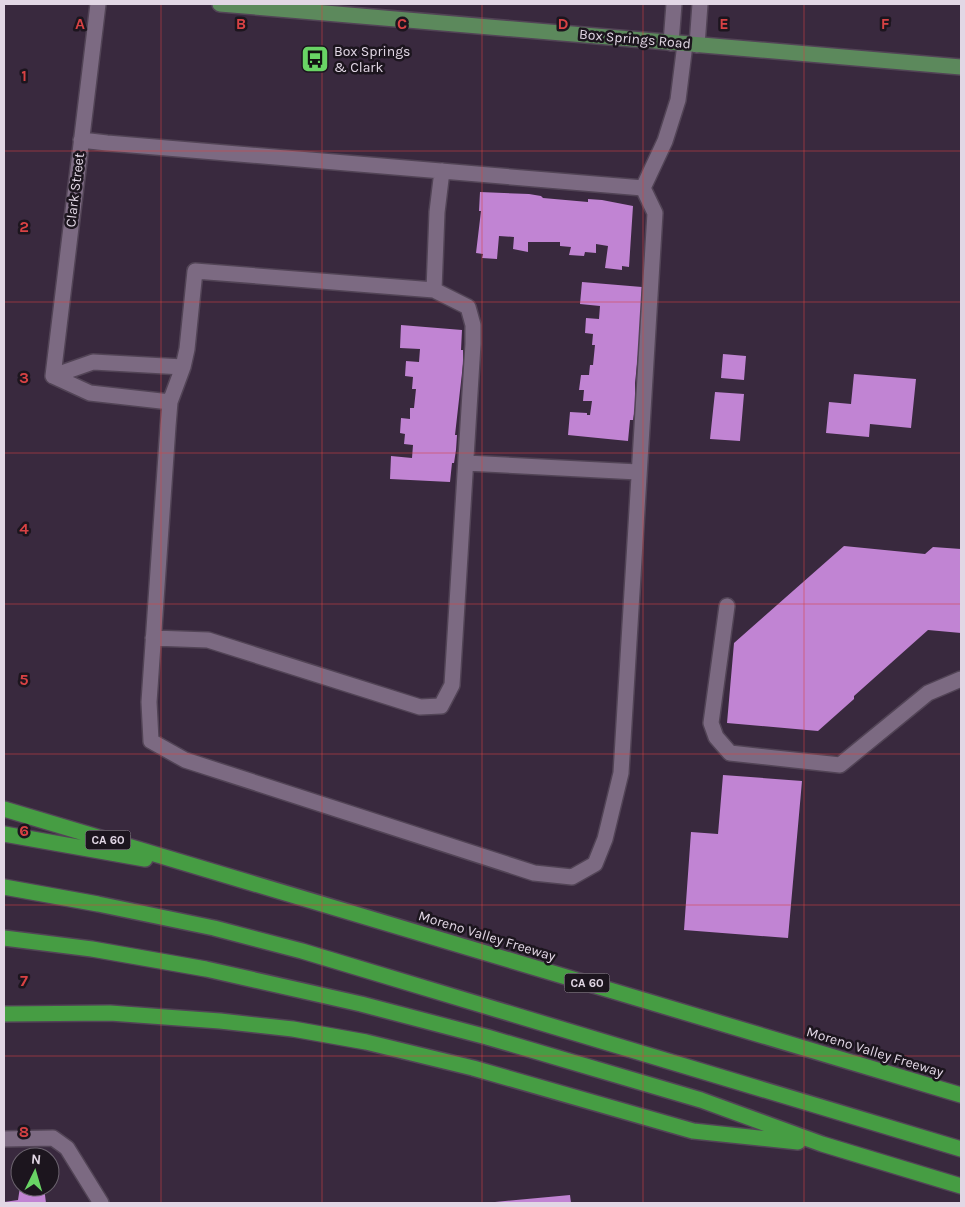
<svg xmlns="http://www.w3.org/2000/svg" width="965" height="1207" viewBox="0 0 965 1207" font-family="Karla,sans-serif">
<rect width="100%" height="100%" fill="#39293e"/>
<path fill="#c184d3" d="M480,192l49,2 12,2 2,2 45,4v-3l14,1 31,6 -4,61 -7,-1v4l-17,-2 3,-22 -12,-2v9l-11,-1 -1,4 -15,-1 2,-8 -11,-1v-4h-32v10l-15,-3 1,-12 -15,-1 -2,23 -15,-1 1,-4 -7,-1 5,-42h-2z
M582,282l60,5 -1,21h2l-8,75v25l-2,12h-3l-2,21 -60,-6 2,-23 17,1v2h3l2,-14h-9l1,-11h-5l2,-15h8l1,-10h3l2,-20h-3l1,-11 -8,-1 1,-15 13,1 1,-13 -20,-2z
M401,325l61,5 -1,20h2v14l-8,71h2l-1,15 -2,13h-2l-2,19 -60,-3 1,-23 21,2 1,-13 -9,-1 1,-10 -5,-1 1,-15 9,1v-11h4l2,-19h-4l1,-12 -8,-1 1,-15 13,1 1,-13 -20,-1z
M723,354l23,2 -2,24 -23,-2z
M854,374l62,5 -5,49 -41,-4 -1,13 -43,-4 3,-31 22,2z
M715,392l29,2 -4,47 -30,-2z
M844,546l81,8 8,-7 28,2v84l-33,-3 -74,66v3l-36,32 -91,-8 7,-80z
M723,775l79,6 -14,157 -104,-8 7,-98 27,2z
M20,1187h24l2,16h-42v-1l14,-2z
M570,1195l1,8h-76v-1z"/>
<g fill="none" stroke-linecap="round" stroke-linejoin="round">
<g stroke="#524456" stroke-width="18">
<path id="minor" d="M671,43l3,-39
M697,45l3,-41
M81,140l26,3 536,45 12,25 -34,560 -16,66 -10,25 -23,13 -38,-4 -349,-113 -34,-19 -2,-39 19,-276 2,-24 13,-35 4,-18 8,-78 239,19 3,-78 5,-41
M643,188l22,-47 13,-41 7,-56
M53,376l45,-372
M170,402l-80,-9 -37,-17 40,-14 90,5
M466,463l172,9
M727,606l-16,117 5,14 14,16 110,12 88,-72 33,-14
M153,638l55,2 212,67 21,-1 11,-21 21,-341v-19l-5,-18 -34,-17
M4,1139l49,-1 14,10 34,55"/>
</g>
<g stroke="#524456" stroke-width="18">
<path id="major" d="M220,4l741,63"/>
</g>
<g stroke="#524456" stroke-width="18">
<path id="highway" d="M4,809l957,286
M4,834l141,25
M4,887l94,17 116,24 88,23 659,198
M4,938l88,11 114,20 155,35 126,33 214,63 121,44 139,42
M4,1014l106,-1 110,8 73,8 73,13 107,26 220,63 105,11"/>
</g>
<use href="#minor" stroke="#7c6a82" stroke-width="15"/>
<use href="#major" stroke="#5c895c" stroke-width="15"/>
<use href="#highway" stroke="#469d43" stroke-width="15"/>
</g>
<path fill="none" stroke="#d84244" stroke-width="1" stroke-opacity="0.55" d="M161,4v1199M322,4v1199M482,4v1199M643,4v1199M804,4v1199M4,151h957M4,302h957M4,453h957M4,604h957M4,754h957M4,905h957M4,1056h957"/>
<defs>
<g id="bus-square" transform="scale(1.4375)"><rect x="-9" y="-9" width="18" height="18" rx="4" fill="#69d465" stroke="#1c151e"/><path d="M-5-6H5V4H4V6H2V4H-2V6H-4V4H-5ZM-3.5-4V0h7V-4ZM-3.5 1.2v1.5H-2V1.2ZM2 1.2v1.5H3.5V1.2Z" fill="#111"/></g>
</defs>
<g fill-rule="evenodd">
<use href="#bus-square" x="315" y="59"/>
</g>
<g text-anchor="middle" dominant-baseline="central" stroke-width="5" stroke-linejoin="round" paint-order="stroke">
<g fill="#1c151e" stroke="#a79da9" stroke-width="1">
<rect x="85.5" y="830.5" width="45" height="19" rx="4"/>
<rect x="564.5" y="973.5" width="45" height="19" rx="4"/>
</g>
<g font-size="12" font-weight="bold" fill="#e2d7e5">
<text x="108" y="840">CA 60</text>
<text x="587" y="983">CA 60</text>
</g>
<g font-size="14" fill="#e2d7e5" stroke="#1c151e">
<text transform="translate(635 39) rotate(5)">Box Springs Road</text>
<text transform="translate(75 190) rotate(-83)">Clark Street</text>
<text transform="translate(487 936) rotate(17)">Moreno Valley Freeway</text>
<text transform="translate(875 1052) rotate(17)">Moreno Valley Freeway</text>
</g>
<g font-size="14" fill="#e2d7e5" stroke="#1c151e" text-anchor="start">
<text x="334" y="51">Box Springs<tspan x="334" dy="16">&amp; Clark</tspan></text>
</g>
</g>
<g font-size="16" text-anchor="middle" font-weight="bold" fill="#d84244" stroke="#1c151e" stroke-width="5" stroke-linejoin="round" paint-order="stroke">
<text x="80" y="29">A</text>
<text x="241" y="29">B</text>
<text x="402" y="29">C</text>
<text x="563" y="29">D</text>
<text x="724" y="29">E</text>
<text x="885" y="29">F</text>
<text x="24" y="81">1</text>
<text x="24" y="232">2</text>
<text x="24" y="383">3</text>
<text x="24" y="534">4</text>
<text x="24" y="685">5</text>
<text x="24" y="836">6</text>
<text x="24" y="986">7</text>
<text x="24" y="1137">8</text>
</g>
<rect width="965" height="1207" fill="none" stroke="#e2d7e5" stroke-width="10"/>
<g transform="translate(35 1172) rotate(5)"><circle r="24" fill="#1c151e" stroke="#6b636e"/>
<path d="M0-4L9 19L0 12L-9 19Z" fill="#69d465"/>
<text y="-8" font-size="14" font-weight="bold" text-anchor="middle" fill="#e2d7e5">N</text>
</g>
</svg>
